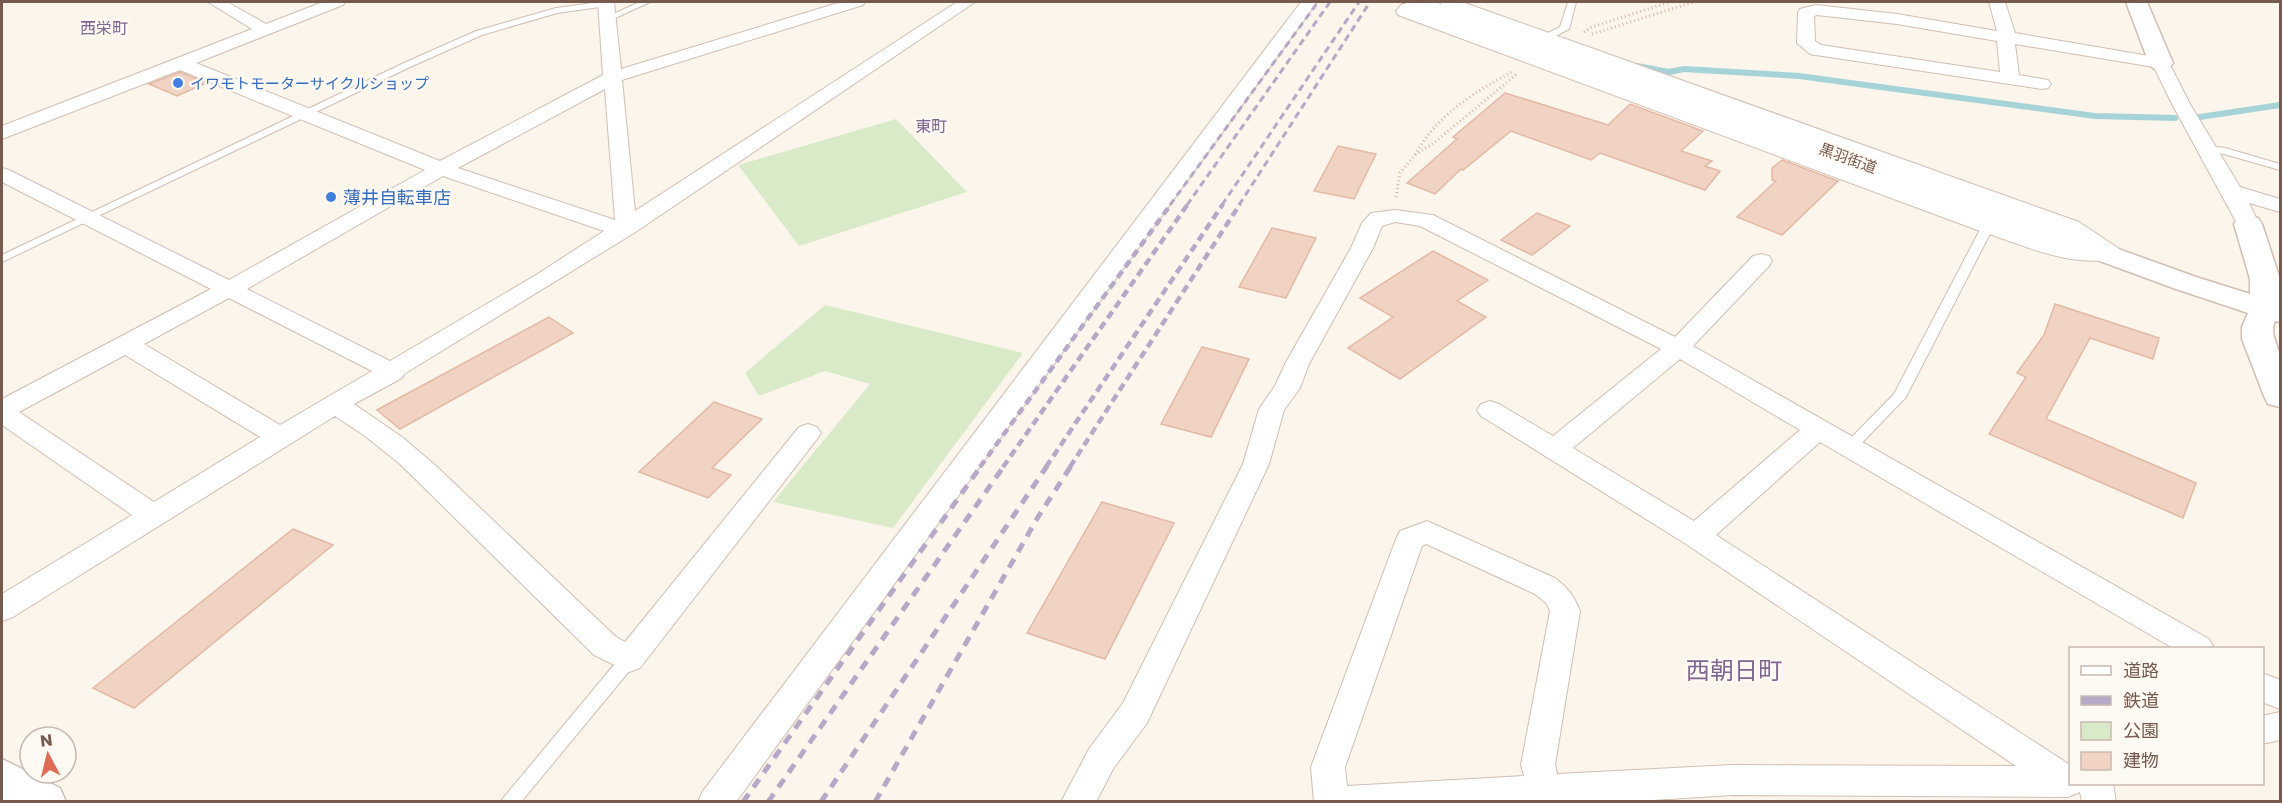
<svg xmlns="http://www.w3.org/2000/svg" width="2282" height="803" viewBox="0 0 2282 803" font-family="Poppins,'Noto Sans JP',sans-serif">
<rect width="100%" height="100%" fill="#fcf5eb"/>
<path fill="#d9eac9" d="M896,119l71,73 -168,54 -61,-81z
M825,305l198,48 -130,175 -120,-26 97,-118 -45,-13 -66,25 -14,-23z"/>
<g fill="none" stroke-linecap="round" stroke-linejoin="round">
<path stroke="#a6d3d7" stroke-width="6" d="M1637,66l32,6 15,-3 115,7 296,40 80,2
M2200,117l80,-12"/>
</g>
<path fill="#f1d3c4" stroke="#e3b8a4" stroke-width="1.5" d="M180,72l26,11 -29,13 -28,-12z
M1505,93l103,32 22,-21 73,27 -22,20 31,10 -7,5 15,5 -15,19 -105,-37 -9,7 -80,-29 -48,39 -2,-1 -26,25 -28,-11 50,-44 -4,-2z
M1338,146l38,8 -22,45 -40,-8z
M1782,160l56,21 -56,54 -45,-18 39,-36 -4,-1v-12z
M1537,213l33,13 -38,29 -31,-15z
M1272,228l44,10 -30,60 -47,-11z
M1433,251l55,29 -31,21 29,16 -86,62 -52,-31 45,-31 -33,-19z
M2055,304l104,34 -6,21 -63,-21 -44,81 150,64 -13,35 -194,-84 37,-57 -9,-4 27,-38z
M549,317l24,16 -173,96 -23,-19z
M1202,347l47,12 -38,78 -50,-13z
M714,402l48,17 -50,49 19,7 -23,23 -69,-26z
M1102,502l72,21 -69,136 -78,-26z
M293,529l40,16 -199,163 -41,-20z"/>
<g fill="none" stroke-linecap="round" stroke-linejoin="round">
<g stroke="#d1beb3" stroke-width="2">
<path id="service" d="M600,2l11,1 -4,3 -50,7 -75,22 -72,32 -408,195v-7l402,-192 72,-32 80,-23z
M640,2h10l-39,18 -7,-2z
M1568,2h8l-7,27 -19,10h-6v-4l16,-8z
M2206,146l19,2 55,16v6l-56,-16 -22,-3 -1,-2z
M1988,223l6,3 -88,171 -51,53h-10l-2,-3 2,-3 49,-50 88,-168z
M629,652l6,2 2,5 -2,5 -114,138h-21l123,-148z"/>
</g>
<g stroke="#d1beb3" stroke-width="2">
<path id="minor" d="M208,2h19l39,22 57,-22h22l-2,3 -147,58 244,98 163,-86 -5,-73h16l7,67 220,-67h24l-2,3 -241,75 13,131 322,-209h18l-341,231 -230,141 -2,4 -48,26 48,33 34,29 180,171 9,5 174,-215 9,-3 9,3 4,6 -4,6 -177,229 -11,4 -35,-17 -194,-191 -35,-28 -30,-20 -322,201 -11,4v-27l130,-79 -130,-90v-26l209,-110 -209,-107v-14l7,2 220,110 196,-110 -245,-100 -178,69v-13l250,-97zM605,89l10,131 -157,-52zM443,176l161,55 -68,44 -146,86 -143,-72zM229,298l143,73 -92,54 -136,-81zM125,355l135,82 -106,65 -135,-90z
M1301,2h16l-581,800h-38l5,-11z
M1440,2h22l617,220 39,26 3,5 -3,5c-47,11 -94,-13 -138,-27l-582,-216 -2,-4 6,-7h12l1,5 581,212 77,26h13l-23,-15 -621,-227z
M1989,2h16l10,31 152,26 23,45 50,83 40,12v13l-31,-9 10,21 -3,5 -8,1 -8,-1 -68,-125 -18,-37 -139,-23 4,31 29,5 3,4 -3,4 -6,1 -226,-34 -6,-1 -13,-11 1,-30 2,-4 16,-4 81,9 100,17zM1817,15l80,9 100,17 3,31 -179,-27 -6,-4 -1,-25z
M1395,210l38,5 242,122 78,-81 8,-2 8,2 3,5 -3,5 -76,80 516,293 5,9h-41l-353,-206 -104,93 354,230v19h43l3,18h-34l-2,-10 -12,5 -336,-2 -111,7h-307l-3,-35 85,-228 4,-8 27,-10 128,57c13,10 19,18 25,33l-25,154 2,9 175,-9 284,1 -330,-222 -205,-128 -4,-6 4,-6 9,-3 9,3 54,32 108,-87 -241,-123 -25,-4 -13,4 -9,22 -64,116 -9,24 -16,22 -15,54 -122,259 -34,46 -17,33h-35l28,-53 34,-46 120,-239 16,-55 16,-23 10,-22 66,-116 11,-25 9,-10zM1680,359l120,71 -106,91 -121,-73zM1426,544l109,50 12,10 3,7 -29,154 3,11 -177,10 -2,-19 77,-221z
M2262,673l18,7v29l-18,-7z
M2280,712v28l-18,4v-28z"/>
</g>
<g stroke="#d1beb3" stroke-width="3">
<path id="tertiary" d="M1405,2h30l761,275 54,17v-15l-16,-55 4,-6 10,-2 10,2 4,6 18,55v43l-5,-1c-6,14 4,24 5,37 2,16 0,33 0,49l-12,-3 -4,-8 -22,-57v-12l6,-14 -72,-24 -768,-282z
M2126,2h21l26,61 -4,5 -8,2 -8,-2 -4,-5z
M2,759l58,29 6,14 -64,-1z"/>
</g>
<path stroke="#d7b6a6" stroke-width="3" stroke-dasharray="1 3" stroke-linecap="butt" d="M1584,32l8,-5 78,-25
M1592,34l102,-32
M1415,155c21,-39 59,-63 97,-83
M1396,197l4,-24 15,-18 20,-13 83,-69"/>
<use href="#service" fill="#fff" fill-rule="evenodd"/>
<use href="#minor" fill="#fff" fill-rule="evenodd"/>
<use href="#tertiary" fill="#fff" fill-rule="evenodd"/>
<path stroke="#b7a8c7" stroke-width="3" stroke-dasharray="7 4.5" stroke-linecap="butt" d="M1170,205l148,-203
M1187,205l143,-203
M1222,205l137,-203
M1239,205l131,-203"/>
<path stroke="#b7a8c7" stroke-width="4.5" stroke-dasharray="8 5" stroke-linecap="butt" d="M980,467l191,-263
M1003,467l185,-263
M1046,467l177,-263
M1070,467l170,-263"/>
<path stroke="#b7a8c7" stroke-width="5" stroke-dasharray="10 8" stroke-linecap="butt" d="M743,802l238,-336
M768,802l236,-336
M821,802l226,-336
M875,802l163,-285 33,-51"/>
</g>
<g fill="#3f7fe0" stroke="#fef9f2" stroke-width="2">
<circle cx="178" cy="83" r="6"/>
<circle cx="331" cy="197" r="6"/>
</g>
<g text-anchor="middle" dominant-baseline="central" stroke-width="5" stroke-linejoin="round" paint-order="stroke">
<g font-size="15" fill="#366cbe" stroke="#fef9f2" text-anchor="start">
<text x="190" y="83">イワモトモーターサイクルショップ</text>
</g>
<g font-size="15" fill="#775a4e" stroke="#fef9f2">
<text transform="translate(1848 158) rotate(20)">黒羽街道</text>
</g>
<g font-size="16" fill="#816692" stroke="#fef9f2">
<text x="104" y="28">西栄町</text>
<text x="931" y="126">東町</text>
</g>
<g font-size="18" fill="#366cbe" stroke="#fef9f2" text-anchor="start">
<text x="343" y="197">薄井自転車店</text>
</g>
<g font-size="24" fill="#816692" stroke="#fef9f2">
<text x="1734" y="670">西朝日町</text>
</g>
</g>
<rect width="2282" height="803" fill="none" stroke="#775a4e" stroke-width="6"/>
<rect x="2069" y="647" width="195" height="138" fill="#fef9f2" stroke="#c8b9b0" stroke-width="1.5"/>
<rect x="2081" y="666" width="30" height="9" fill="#ffffff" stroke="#c8b9b0" stroke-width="1.5"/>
<text x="2123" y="677" font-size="18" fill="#775a4e">道路</text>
<rect x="2081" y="696" width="30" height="9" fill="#b7a8c7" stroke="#c8b9b0" stroke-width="1.5"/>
<text x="2123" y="707" font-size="18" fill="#775a4e">鉄道</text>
<rect x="2081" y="722" width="30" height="18" fill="#d9eac9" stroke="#c8b9b0" stroke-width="1.5"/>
<text x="2123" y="737" font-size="18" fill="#775a4e">公園</text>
<rect x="2081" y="752" width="30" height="18" fill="#f1d3c4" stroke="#c8b9b0" stroke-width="1.5"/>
<text x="2123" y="767" font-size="18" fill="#775a4e">建物</text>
<g transform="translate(48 755) rotate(353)"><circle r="28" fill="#fef9f2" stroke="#c8b9b0" stroke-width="1.5"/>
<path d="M0-4.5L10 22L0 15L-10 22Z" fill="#e16c55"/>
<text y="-9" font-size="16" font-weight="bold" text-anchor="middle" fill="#775a4e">N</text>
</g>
</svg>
